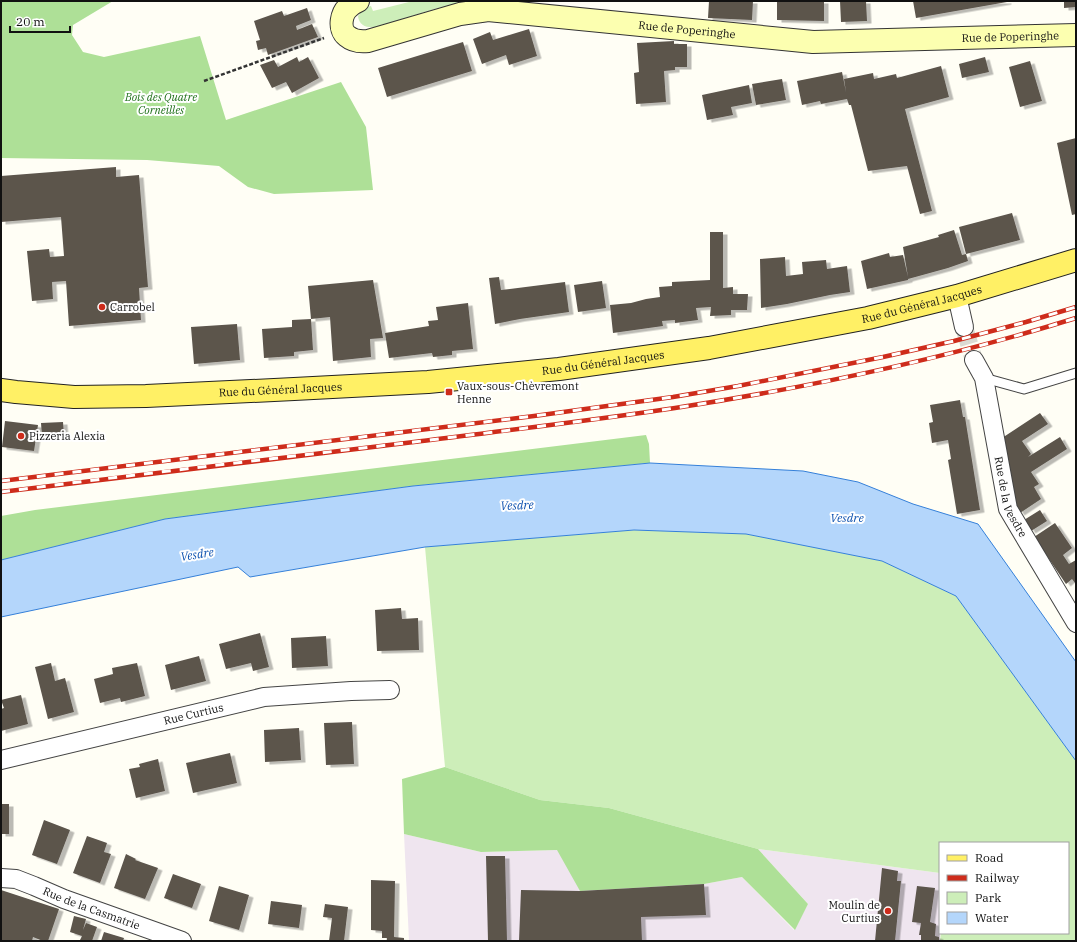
<svg xmlns="http://www.w3.org/2000/svg" width="1077" height="942" viewBox="0 0 1077 942" font-family="'IBM Plex Serif',serif">
<defs>
<filter id="shadow"><feDropShadow dx="4.5" dy="2.5" stdDeviation="0" flood-color="#0004"/></filter>
</defs>
<rect width="100%" height="100%" fill="#fffef5"/>
<path fill="#efe5ef" d="M404,834l77,18 76,-2 147,34 38,-7 52,53 14,-26 -50,-55 182,24v68h-531z"/>
<path fill="#cdeeb9" d="M413,1h66l-41,7 -62,19c-9,1 -17,-1 -18,-11l6,-8 7,-2 2,5z
M634,530l112,4 136,27 74,35 120,165v180h-136l1,-8h127v-90h-128v30l-182,-24 -149,-41 -69,-8 -95,-33 -20,-220z"/>
<path fill="#aee097" d="M1,1h112l-40,24 -1,10 11,17 21,5 96,-21 26,84 115,-38 25,45 7,63 -99,4 -26,-7 -29,-21 -72,-6 -146,-2z
M646,435l3,9 1,19 -237,23 -248,33 -164,41v-44l34,-6z
M445,767l95,33 69,8 149,41 50,55 -13,26 -53,-53 -38,7 -124,7 -23,-41 -76,2 -77,-18 -2,-55z"/>
<path fill="#b4d6fb" stroke="#3580d9" d="M650,463l153,8 55,11 55,22 65,20 98,138v99l-120,-165 -74,-35 -136,-27 -112,-4 -209,17 -175,30 -12,-10 -237,50v-57l164,-41 248,-33z"/>
<path fill="#5b544c" filter="url(#shadow)" d="M709,1h44l-1,19 -44,-2z
M777,1h47v20l-47,-1z
M840,1h26l1,20 -26,1z
M913,1h94v1l-91,16z
M1064,1h12v6l-12,1z
M307,8l4,12 -15,6 1,4 15,-6 6,13 -50,18 -2,-7 -8,2 -2,-9 4,-1 -6,-19 28,-10 2,5z
M529,29l8,27 -28,9 -3,-10 -24,9 -9,-25 17,-7 3,8z
M674,41v3h13v23h-12v3l-11,1 2,31 -30,2 -2,-31 5,-1 -2,-29z
M463,42l9,29 -85,26 -9,-29z
M297,57l2,5 9,-5 11,21 -27,15 -6,-11 -14,6 -12,-23 14,-5 4,7z
M985,57l4,15 -27,6 -3,-14z
M1030,61l12,40 -22,6 -11,-40z
M941,66l8,31 -44,12 27,102 -12,3 -13,-48 -39,5 -17,-66h-2l-2,-6 -26,5 -1,-3 -18,4 -5,-24 45,-9 4,20 -2,-13 29,-6 1,6 22,-5 1,4z
M782,79l4,21 -30,5 -4,-21z
M749,85l3,18 -21,4 2,8 -26,5 -5,-25z
M1076,138v76l-4,1 -15,-72z
M116,167v10l23,-2 9,112 -9,1 2,32 -72,6 -3,-45 -14,1 1,17 -21,2 -5,-50 22,-2 1,8 14,-1 -3,-39 -60,5v-46z
M1012,213l8,27 -54,14 -7,-27z
M954,230l8,25 4,-1 2,7 -20,7 -40,11v1l-41,9 -6,-28 28,-8 1,4 13,-2 5,22 -5,-30 36,-10 -1,-2z
M710,232h13v56l10,-1v7h15l-1,16h-16v5l-21,1 1,-9 -15,1 2,12 -23,3v-3l-13,1 1,5 -50,7 -3,-28 21,-2 15,-4 14,-2 -1,-10 13,-1v-4l38,-2z
M785,257l1,19 17,-2 -1,-12 24,-2 1,9 20,-3 3,26 -20,3 -43,9 -26,4 -1,-49z
M499,277l2,13 64,-8 4,30 -49,7 -25,5 -6,-46z
M373,280l10,58 -13,1 1,18 -38,4 -3,-44 -19,2 -3,-33z
M602,281l4,27 -28,4 -4,-27z
M468,303l5,46 -21,2v4l-19,2 -1,-4 -43,5 -4,-25 44,-7 -1,-5 10,-1 -2,-13z
M311,319l2,31 -19,2v4l-30,2 -2,-29 30,-2v-7z
M237,324l3,36 -46,4 -3,-37z
M960,400l3,17h2l15,93 -23,4 -9,-54 3,-1 -3,-19 -16,3 -3,-20 4,-1 -3,-17z
M1040,413l8,11 -26,17 9,13 -3,3 32,-20 7,12 -36,23 8,12 -5,3 7,12 -21,14 -11,-18 -4,-23 5,-4 -8,-13 5,-4 -8,-11z
M5,421l33,4 -4,26 -32,-4z
M63,422l1,13 -22,1 -1,-13z
M1040,510l7,11 -16,10 -7,-11z
M1055,523l17,25 -9,7 6,9 7,-4v22l-1,1 -3,-4 -6,5 -32,-47z
M401,608l1,11 16,-1 1,32 -42,1 -2,-41z
M260,633l9,34 -16,4 -2,-8 -25,6 -7,-25z
M326,636l2,30 -36,2 -1,-30z
M199,656l7,25 -35,9 -6,-25z
M51,663l4,18 10,-3 9,34 -26,7 -13,-52z
M137,663l8,33 -24,6 -1,-4 -20,5 -6,-24 19,-5 -1,-6z
M21,695l7,29 -27,7v-22l3,-1 -3,-8z
M352,722l2,42 -28,1 -2,-42z
M299,728l2,32 -36,2 -1,-32z
M230,753l7,30 -44,10 -7,-30z
M158,759l7,32 -29,7 -7,-29 11,-2 -1,-3z
M1,804h8v30h-8z
M44,820l26,10 -13,34 -25,-9z
M87,836l20,7 -3,9 7,2 -11,29 -27,-10z
M126,854l10,5 -1,1 23,8 -13,31 -31,-11z
M486,856h19l2,85h-19z
M882,868l16,3 -1,10h4l-6,60h-20z
M173,874l28,10 -9,24 -28,-10z
M371,880l24,1 -1,56 10,1v3h-17v-3h-5v-7l-11,-1z
M704,884l2,31 -65,2 1,24h-123l2,-51 59,1z
M219,886l30,9 -10,35 -30,-9z
M917,886l18,2 -5,34 6,2 -1,12 4,1v4h-18v-6h-2l2,-12 -9,-1z
M1,890l58,19 -11,32h-5l-10,-4 -1,4h-31z
M271,901l31,4 -3,23 -31,-4z
M325,904l23,3 -4,34h-15l3,-23 -9,-1z
M74,916l12,3 -3,11 3,-7 11,4 -5,14 -12,-1 2,-4 -12,-4z
M104,932l20,6 -1,3h-22z"/>
<g fill="none" stroke-linecap="round" stroke-linejoin="round">
<path stroke="#dbdad3" stroke-width="18" stroke-dasharray="18 9" stroke-linecap="butt" d="M964,327l10,33"/>
<g stroke="#444" stroke-width="11">
<path id="lane" d="M984,378l40,11 52,-16"/>
</g>
<g stroke="#444" stroke-width="20">
<g id="street">
<path d="M957,296l7,31"/>
<path id="s1" d="M974,360l10,18 24,131 68,114"/>
<path id="s2" d="M1,760l263,-63 87,-6 39,-1"/>
<path id="s3" d="M1,878l15,1 18,7 30,13 118,42"/>
</g>
</g>
<g stroke="#333" stroke-width="24">
<g id="secondary">
<path id="s4" d="M358,1c-2,1 -6,3 -8,5 -9,6 -12,23 -3,30 6,5 13,6 21,5l92,-27 28,-4 325,32 263,-7"/>
</g>
</g>
<g stroke="#222" stroke-width="24">
<g id="primary">
<path id="s5" d="M1,390l15,2 58,5 72,-1 148,-7 134,-7 131,-13 150,-21 159,-30 89,-22 119,-36"/>
</g>
</g>
<path stroke="#333" stroke-width="2.5" stroke-dasharray="4 2" stroke-linecap="butt" d="M204,81l120,-43"/>
<use href="#lane" stroke="#fff" stroke-width="9"/>
<use href="#street" stroke="#fff" stroke-width="18"/>
<use href="#secondary" stroke="#fcffb0" stroke-width="22"/>
<use href="#primary" stroke="#fff065" stroke-width="22"/>
<g stroke="#ce2c1b" stroke-width="4.5">
<path id="rail" d="M1,481l533,-65 139,-19 65,-11 145,-29 71,-16 72,-19 50,-15
M1,492c138,-18 276,-34 413,-50 87,-11 175,-21 261,-34 136,-21 270,-49 401,-90"/>
</g>
<use href="#rail" stroke="#fff" stroke-width="3" stroke-dasharray="9" stroke-linecap="butt"/>
</g>
<g fill="#ce2c1b" stroke="#fff" stroke-width="1.5">
<circle cx="102" cy="307" r="4"/>
<rect x="445" y="388" width="8" height="8" rx="2"/>
<circle cx="21" cy="436" r="4"/>
<circle cx="888" cy="911" r="4"/>
</g>
<g text-anchor="middle" dominant-baseline="central" stroke-width="4" stroke-linejoin="round" paint-order="stroke">
<g font-size="11" fill="#111" stroke="#fff">
<text stroke="none"><textPath href="#s4" startOffset="390">Rue de Poperinghe</textPath></text>
<text stroke="none"><textPath href="#s4" startOffset="714">Rue de Poperinghe</textPath></text>
<text stroke="none"><textPath href="#s5" startOffset="928">Rue du Général Jacques</textPath></text>
<text stroke="none"><textPath href="#s5" startOffset="604">Rue du Général Jacques</textPath></text>
<text stroke="none"><textPath href="#s5" startOffset="280">Rue du Général Jacques</textPath></text>
<text stroke="none"><textPath href="#s1" startOffset="143">Rue de la Vesdre</textPath></text>
<text stroke="none"><textPath href="#s2" startOffset="198">Rue Curtius</textPath></text>
<text stroke="none"><textPath href="#s3" startOffset="96">Rue de la Casmatrie</textPath></text>
</g>
<g font-size="11" font-style="italic" fill="#1f701a" stroke="#fff">
<text x="161" y="97">Bois des Quatre<tspan x="161" dy="13">Corneilles</tspan></text>
</g>
<g font-size="11" fill="#111" stroke="#fff" text-anchor="start">
<text x="110" y="307">Carrobel</text>
<text x="457" y="386">Vaux-sous-Chèvremont<tspan x="457" dy="13">Henne</tspan></text>
<text x="29" y="436">Pizzeria Alexia</text>
<text x="880" y="905" text-anchor="end">Moulin de<tspan x="880" dy="13">Curtius</tspan></text>
</g>
<g font-size="12" font-style="italic" fill="#0d51af" stroke="#fff">
<text transform="translate(517 505) rotate(-2)">Vesdre</text>
<text x="847" y="517">Vesdre</text>
<text transform="translate(197 554) rotate(-9)">Vesdre</text>
</g>
</g>
<rect width="1077" height="942" fill="none" stroke="#111111" stroke-width="4"/>
<rect x="939" y="842" width="130" height="92" fill="#ffffff" stroke="#a0a0a0"/>
<rect x="947" y="855" width="20" height="6" fill="#fff065" stroke="#a0a0a0"/>
<text x="975" y="862" font-size="12" fill="#111111">Road</text>
<rect x="947" y="875" width="20" height="6" fill="#ce2c1b" stroke="#a0a0a0"/>
<text x="975" y="882" font-size="12" fill="#111111">Railway</text>
<rect x="947" y="892" width="20" height="12" fill="#cdeeb9" stroke="#a0a0a0"/>
<text x="975" y="902" font-size="12" fill="#111111">Park</text>
<rect x="947" y="912" width="20" height="12" fill="#b4d6fb" stroke="#a0a0a0"/>
<text x="975" y="922" font-size="12" fill="#111111">Water</text>
<path d="M10 26v6h60v-6" fill="none" stroke="#111111" stroke-width="2"/>
<text x="16" y="26" font-size="12" fill="#111111" stroke="#ffffff" stroke-width="3" paint-order="stroke">20 m</text>
</svg>
